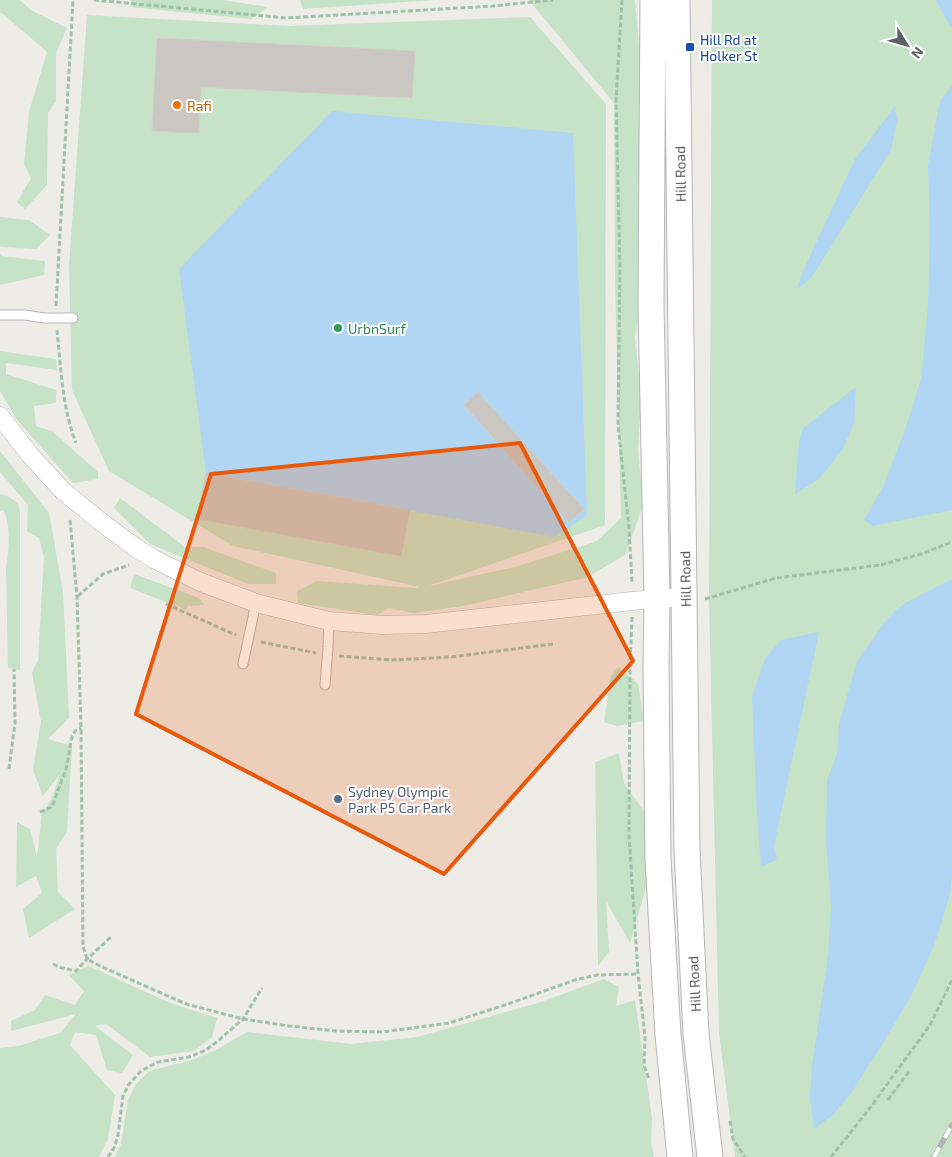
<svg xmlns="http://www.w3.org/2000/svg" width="952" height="1157" viewBox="0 0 952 1157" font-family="'Exo 2',sans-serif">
<rect width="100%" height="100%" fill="#eeece6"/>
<path fill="#c6e2c7" d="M0,0h20l11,10 36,18 -11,25v49l-8,11 -1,72 -22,24 -8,-7 14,-24 -7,-14 5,-52 18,-60 -44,-38 -3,-1z
M130,0h92l46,7 -17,12 -120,-12z
M300,0h136l-133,9z
M529,0h106l6,65 -1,99 -2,25 1,123 -4,25 6,57 -3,56 5,52 -4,15 -13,37 -38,23 -125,29 -49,7 -25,-5 -12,7 -79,-12 -1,-12 20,-10 98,7 5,-1 -187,-41 -124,-75 -37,-81 -3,-125 18,-250 202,11 241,-9 76,87 -1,421 -177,61 87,-19 82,-26 24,-23 -6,-238 -1,-177z
M712,0h240v1157h-217l-16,-124 -10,-434z
M0,217l29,3 21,15 -14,14 -36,-2z
M0,254l2,2 43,5 -1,14 -44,10z
M0,351l56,8 1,11 -51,-7v11l50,16v13l-22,3 2,20 16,5 46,41v7l-25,4 -56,-63 -17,-29z
M0,451l49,62 14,79 6,126 -21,21 24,7 -5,86 -11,17 2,43 17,17 -46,29 -6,-29 19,-16 -6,-17 -20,11 1,-65 13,7 7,28 5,-44 9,-13 9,-26 -17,22 -10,-26 8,-48 -9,-49 6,-13 6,-103 -5,-19 -12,-7 1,-26 -28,-33z
M0,494l7,2 11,7 2,8v159l-12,-2 -2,-100c3,-14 5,-46 -3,-58l-3,1z
M120,498l65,49h18l73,26v11h-28l-98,-40 -36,-36z
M134,574l65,24 5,7 -16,1 -2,4 -56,-22z
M619,667l19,17 6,37 -27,5 -13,-4 7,-46z
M619,753l5,30 24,34 -1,67 -17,59 -24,-42 3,51 -11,14 -3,-204z
M89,966l81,37 47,15 -5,19 -18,14 -44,6 -44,-33 -11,2 38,29 -11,18 -15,-3 -11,-35 -21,-3 -5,13 45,50 -7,44 -9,18h-99v-109l18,-2 42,-13 16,-19 -65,17v-10l24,-11 10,-15 30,10 9,-14 -15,-16z
M604,979l15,8 -3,19 19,-6 17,118 -1,25 3,14h-539l6,-13 7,-44 8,-16 13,-13 43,-11 22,-9 33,-19 104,12 66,-7 121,-34z"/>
<path fill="#b0d6f4" d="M936,0h16v28l-4,-5z
M952,86v424l-80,16 -8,-6 20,-35 22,-58 15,-48 7,-73 2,-74 -2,-67 12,-64z
M895,106l2,14 -6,30 -79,127 -15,12 6,-18 52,-112z
M332,111l241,22 14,382 -32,22 -349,-64 -27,-204z
M856,387l-2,37 -12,26 -23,29 -24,15 4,-53 4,-13z
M952,579v297l-2,18 -16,52 -23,50 -31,52 -28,44 -19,23 -19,14 -4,-32 2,-31 16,-111 3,-50 -5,-62 1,-63 10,-26 2,-30 18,-63 26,-37 11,-12 11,-9z
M819,632l-45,214 3,14 -16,7 -4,-51 -5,-119 13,-39 16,-18z"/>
<path fill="#cac7c2" stroke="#d2cec5" d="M157,38l258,13 -3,47 -211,-11 -2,46 -47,-2z
M478,392l106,117 -15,14 -105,-118z
M206,473l204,37 -9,46 -204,-37z"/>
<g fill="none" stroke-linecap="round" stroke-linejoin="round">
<g stroke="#b3b6b9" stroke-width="11">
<path id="lane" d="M0,315h25l19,3h29
M243,664l13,-61
M325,685l3,-38 1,-26"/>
</g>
<g stroke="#b3b6b9" stroke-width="19">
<path id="street" d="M0,416l30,39 33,36 38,31 35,26 18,11 44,22 58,22 73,18 54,4 43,-1 206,-23 53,-4"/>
</g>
<g stroke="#b2b5b9" stroke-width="27">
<path id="secondary" d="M653,0l-2,305 6,293 -1,68 2,193 10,176 12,122
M677,0l10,850 9,184 14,123"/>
</g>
<path stroke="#a0c2ab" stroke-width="3" stroke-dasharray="5 2.5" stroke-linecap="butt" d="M94,0l192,18 207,-12 60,-6
M622,0l-6,100 4,169 -2,156 11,103 3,55
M56,306l17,-306
M57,330c4,38 5,77 19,113
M70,520l7,77 4,131 2,218 4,13 13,7 86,38 57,15 46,7 48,5 46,1 66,-9 59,-19 67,-24 22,-5 41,-1
M78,596l25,-22 26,-9
M705,599l71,-21 104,-13 41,-11 31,-12
M166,604l70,31
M632,617l-2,50 -1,168 9,139 7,63 -1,28 5,14
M261,642l55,11
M339,656l53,4 59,-3 102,-13
M9,769l6,-46 -1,-54
M40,812l12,-5 15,-41 4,-26 4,-9 6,-3
M53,964l9,4 14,3 11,-12 24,-22
M888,1100l22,-30
M730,1121l3,18 12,18
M108,1157l6,-9 4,-13 5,-39 6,-12 12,-13 17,-9 31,-5 17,-7 13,-10 24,-21 19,-31
M831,1157l39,-49 60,-83 22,-45"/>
<use href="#lane" stroke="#fff" stroke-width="9"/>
<use href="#street" stroke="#fff" stroke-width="18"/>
<use href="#secondary" stroke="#fff" stroke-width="25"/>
<g stroke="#b4b5b5" stroke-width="5.5">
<path id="rail" d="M934,1157l18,-32"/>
</g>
<use href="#rail" stroke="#fff" stroke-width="4" stroke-dasharray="11" stroke-linecap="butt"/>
</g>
<path fill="#e8590c" fill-opacity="0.2" stroke="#e8590c" stroke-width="4" stroke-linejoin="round" d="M520,443l113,218 -189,213 -308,-160 75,-240z"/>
<rect fill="#1a4fb4" stroke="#fff" stroke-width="2" x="685" y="42" width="10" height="10" rx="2.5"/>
<circle fill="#e8710a" stroke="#fff" stroke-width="2" cx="177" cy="105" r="5"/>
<circle fill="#2e9e5b" stroke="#fff" stroke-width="2" cx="338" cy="328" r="5"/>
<circle fill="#5c6f8a" stroke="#fff" stroke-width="2" cx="338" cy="799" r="5"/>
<g text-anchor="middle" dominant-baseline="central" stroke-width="4" stroke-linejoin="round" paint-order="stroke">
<g font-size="14" fill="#164399" stroke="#fff" text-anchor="start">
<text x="700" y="39">Hill Rd at<tspan x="700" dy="16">Holker St</tspan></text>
</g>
<g font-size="14" fill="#c56008" stroke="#fff" text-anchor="start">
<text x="187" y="105">Rafi</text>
</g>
<g font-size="14" fill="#5e6164" stroke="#fff">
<text transform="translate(680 174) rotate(-91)">Hill Road</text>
<text transform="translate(685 579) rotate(-91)">Hill Road</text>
<text transform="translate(694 984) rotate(-93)">Hill Road</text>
</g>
<g font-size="14" fill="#27864d" stroke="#fff" text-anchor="start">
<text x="348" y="328">UrbnSurf</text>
</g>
<g font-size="14" fill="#4e5e75" stroke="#fff" text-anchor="start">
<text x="348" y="791">Sydney Olympic<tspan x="348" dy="16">Park P5 Car Park</tspan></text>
</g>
</g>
<g transform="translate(907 45) rotate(127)" stroke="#ffffff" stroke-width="4" paint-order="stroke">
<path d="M0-4L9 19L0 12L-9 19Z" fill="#5e6164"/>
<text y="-8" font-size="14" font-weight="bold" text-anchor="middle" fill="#5e6164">N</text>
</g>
</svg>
